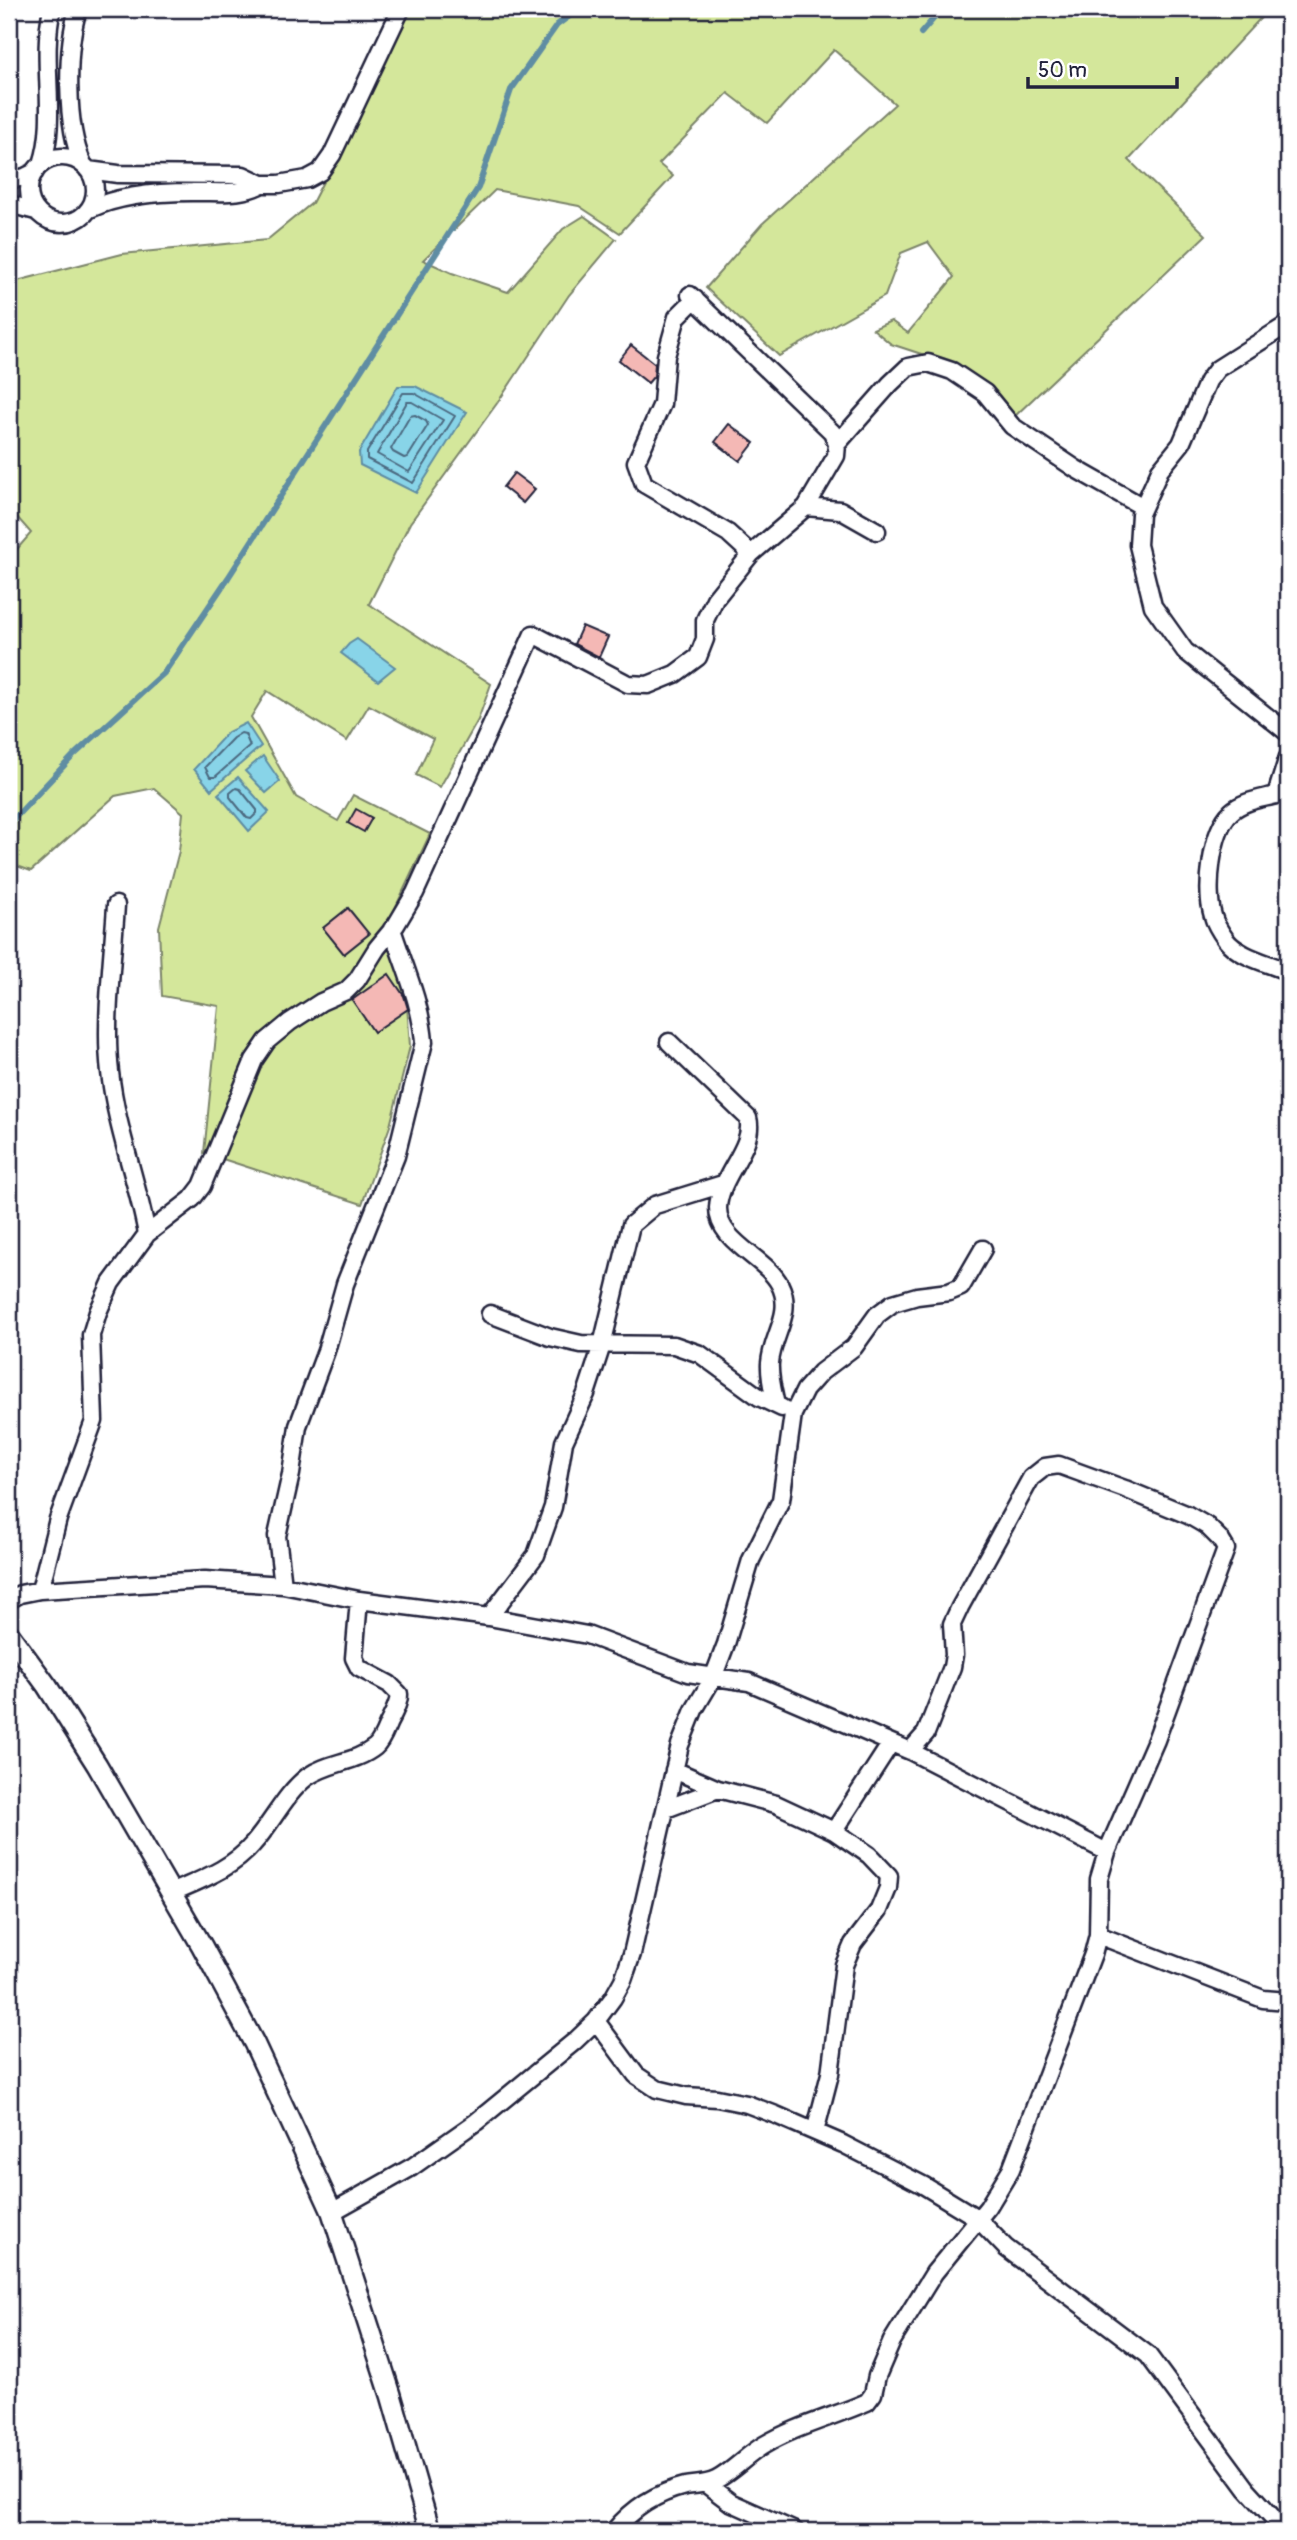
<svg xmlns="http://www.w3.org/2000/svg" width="1297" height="2540" viewBox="0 0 1297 2540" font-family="Pangolin,sans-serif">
<rect width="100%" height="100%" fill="#fff"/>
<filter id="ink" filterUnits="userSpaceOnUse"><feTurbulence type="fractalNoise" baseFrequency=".0143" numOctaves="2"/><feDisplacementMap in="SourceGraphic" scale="14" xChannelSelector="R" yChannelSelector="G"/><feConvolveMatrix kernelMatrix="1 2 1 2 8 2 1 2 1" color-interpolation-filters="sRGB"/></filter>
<g filter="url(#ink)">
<path fill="#d4e79b" stroke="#7b846b" stroke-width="2" d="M412,9h857l-140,151 77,75 -191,181 -35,-37 -22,-13 -67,-22 -18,-15 18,-8 17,12 46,-56 -26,-35 -27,11 -16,43 -106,60 -73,-68 56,-64 133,-120 -61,-54 -67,73 -39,-30 -69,71 14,12 -53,57 -41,-27 -84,-16 -72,70 29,13 56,19 55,-63 21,-13 32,23 -47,56 -71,107 -88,121 -41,81 122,80 -13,36 -38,67 -24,-12 17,-36 -64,-34 -22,36 -80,-50 -16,26 45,80 42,24 15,-26 77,39 -40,85 -2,26 18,47 4,54 -20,80 -28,78 -158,-51 15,-147 -57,-10 -3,-69 20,-76 4,-38 -29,-25 -39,8 -84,75 -22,-8v-309l3,1 19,-22 -22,-25v-217l8,-10 105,-27 145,-14 45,-37z"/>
<path fill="#88d4e8" stroke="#5f8da3" stroke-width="2" d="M398,386h17l52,26 -51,81 -56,-28 -1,-13z
M357,639l38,28 -17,14 -37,-28 8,-9z
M246,723l15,23 -50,44 -17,-21 34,-37z
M263,756l17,25 -14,12 -21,-22z
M238,777l31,35 -20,19 -31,-37z"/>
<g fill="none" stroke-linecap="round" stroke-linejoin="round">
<path stroke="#4b6980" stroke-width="2" d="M403,393h11l41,23 -42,67 -46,-24v-7z
M407,402h5l31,18 -34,52 -32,-18z
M415,415l11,6 2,4 -20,32 -4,1 -11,-6 -2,-3 19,-33z
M241,733l4,1 5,12 -35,31h-5l-5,-10 28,-29z
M236,788l4,1 17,21v3l-6,6 -4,-1 -17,-21v-4z"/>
<path stroke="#5f8da3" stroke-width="6" d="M921,33l21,-24
M9,824l65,-69 90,-82 64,-95 250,-390 33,-98 46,-65 22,-16"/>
</g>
<path fill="#f4b8b5" stroke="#22223b" stroke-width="2" d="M631,345l24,19 -1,12 -6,7 -29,-23z
M729,424l25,19 -14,18 -25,-19z
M514,473l21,16 -12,14 -20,-16z
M582,626l26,11 -9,20 -25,-13z
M356,809l16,9 -8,14 -16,-9z
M348,908l21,26 -25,20 -21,-26z
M389,974l15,22 4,13 -34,23 -22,-32z"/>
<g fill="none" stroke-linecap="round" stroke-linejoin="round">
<g stroke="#22223b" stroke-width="21">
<path id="minor" d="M78,9c-12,40 -13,117 5,155
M29 190a33 33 0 1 1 66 0a33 33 0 1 1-66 0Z
M42,164c16,-47 -2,-104 10,-155
M88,170l30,4 125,1 19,9h17l28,-5 13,-7 12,-17 69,-146
M9,180l16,-3 10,-5
M9,204l27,7
M90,209c30,-14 69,-17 102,-17 23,-1 49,4 70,-8
M695,299l-18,18 -11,39 -4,48 -26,58 8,22 84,49 23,21
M1288,324l-71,45 -9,12 -27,63 -21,26 -20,44 -2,31 15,61 32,45 103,82
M837,444l53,-60 18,-17 20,-4 24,8 33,22 27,33 64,43 67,38
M806,507l34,3 37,21
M1288,757l-12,38 12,-2
M1276,795c-15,4 -34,6 -45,17 -20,19 -26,79 -18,104 2,8 8,17 13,24 13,17 43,23 62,32
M116,905c-3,51 -12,117 -6,167 6,55 27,108 37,162
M669,1042l79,76c8,28 -29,58 -30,90 0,35 48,49 62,77 14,28 -8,50 -10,78 -1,14 3,28 6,42
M490,1314l60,23 31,7 93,1 26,9 59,43 23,11
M283,1585l-6,-49 14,-62 7,-48 28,-75 19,-67 51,-128 28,-114c-3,-39 -20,-76 -32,-113
M40,1590l18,-71 36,-98 -3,-86 7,-23 13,-29 36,-49 45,-35 10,-13 52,-126 13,-19 23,-19 31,-20 25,-11 11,-11 20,-32 19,-23 19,-32 118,-259 95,50 20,1 27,-11 23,-17 7,-18v-19l10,-21 36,-45 55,-47 30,-51 1,-12 -5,-12 -142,-137
M9,1600l11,-6 20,-4 165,-10 78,5 76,15 -5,58 5,10 30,16 10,10c0,10 -6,20 -11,30 -3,7 -7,18 -13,23 -20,16 -47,15 -68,30 -22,17 -35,46 -54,67 -21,25 -53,36 -82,49
M359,1600l130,17 98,18 101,38 61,9 161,69 197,101
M489,1617l47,-62 17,-48 11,-65 22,-48 16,-49 29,-120 24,-20 68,-21
M674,1770l44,19 58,15 58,27 35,24 20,21 -1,12 -9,22 -26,34 -9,21 -14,109 -15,58
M666,1809l52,-20
M834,1831l57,-88
M1098,1935l165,64 25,2
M596,2021l40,54 21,14 29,7 31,2 30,6 29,11 67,29 80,41 54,33 29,30 142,107 99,134 38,42
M332,2212l80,-45 64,-45 99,-81 21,-20 17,-23 10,-18 9,-26 48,-209 14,-35 19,-32 13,-34 25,-84 30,-60 12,-86 12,-24 16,-18 33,-25 23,-32 16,-12 24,-7 32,-4 12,-5 22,-38
M706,2484l24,18 65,29
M614,2531c18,-22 43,-38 71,-45 11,-2 21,-1 31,-6 17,-9 31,-25 48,-35 32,-19 69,-28 103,-43l6,-8 4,-18 15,-35 42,-68 54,-66 23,-38 82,-215 5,-19 1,-56 8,-27 49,-112 70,-191 -6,-10 -13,-13 -19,-11 -63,-26 -66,-24 -14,2 -14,11 -71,129 -8,17 2,31 -2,12 -26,66 -16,18"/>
</g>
<g stroke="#22223b" stroke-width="24">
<path id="tertiary" d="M9,1634l38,52 50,79 105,181 52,97 46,99 32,70 59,183 39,136"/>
</g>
<use href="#minor" stroke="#fff" stroke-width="16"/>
<use href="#tertiary" stroke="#fff" stroke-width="19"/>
</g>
</g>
<rect width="1297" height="2540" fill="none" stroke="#fff" stroke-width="35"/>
<rect x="18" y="18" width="1262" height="2505" fill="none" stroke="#22223b" stroke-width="2.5" filter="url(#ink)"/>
<path d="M1028 77v10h149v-10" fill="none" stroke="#22223b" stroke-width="3.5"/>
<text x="1038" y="77" font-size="21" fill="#22223b" stroke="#ffffff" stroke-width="5" paint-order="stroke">50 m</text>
</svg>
